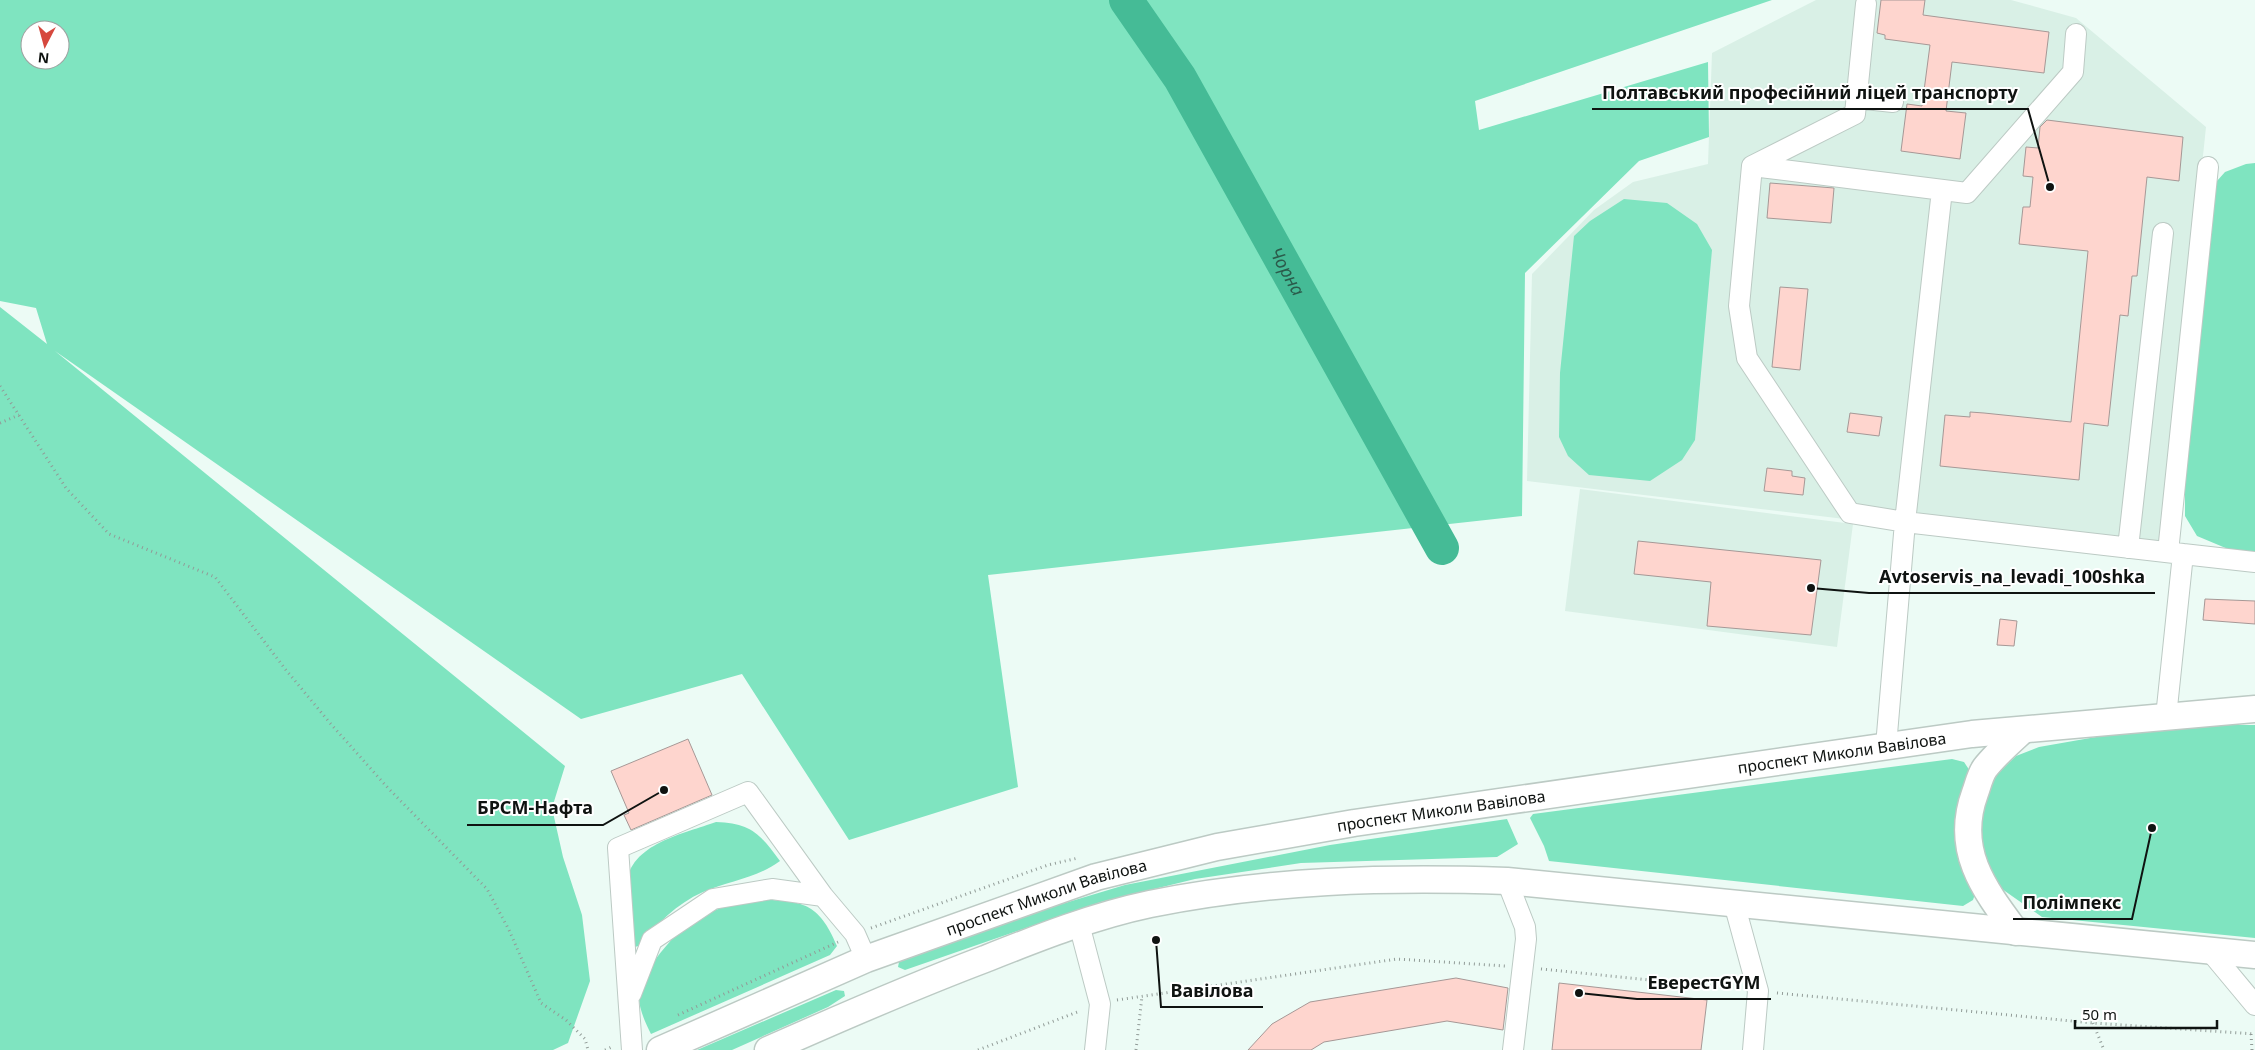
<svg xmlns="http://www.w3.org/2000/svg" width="2255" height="1050" viewBox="0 0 2255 1050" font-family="'Noto Sans',sans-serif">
<rect width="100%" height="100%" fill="#ecfbf5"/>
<path fill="#d9f0e6" d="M1816,0h195l65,18 130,109 -45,430 -634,-76 5,-207 62,-64 39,-28 75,-18 4,-111z
M1580,489l273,35 -16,123 -272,-36z"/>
<path fill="#7fe4c0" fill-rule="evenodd" d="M0,0h1772l-297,101 4,29 229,-68 1,75 -70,24 -114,112 -3,243 -534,59 30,212 -169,53 -107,-166 -161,45 -526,-368 510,415 -13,42 11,49 19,58 8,66 -22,62 -15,7h-553v-743l47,37 -11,-36 -36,-7zM30,30h30v30h-30z
M2255,163v389l-27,-3 -31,-13 -12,-20v-60l22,-221 10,-54 8,-9 21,-8z
M1624,199l43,4 30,21 15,26 -17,190 -13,20 -32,21 -61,-6 -21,-19 -9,-19 1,-64 14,-137 16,-15z
M2194,725h61v213l-213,-21 -40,-28 -14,-23 -10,-26 4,-35 13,-29 21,-20 23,-9 74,-13z
M1952,759l12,3 6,9 6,120 -3,9 -10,6 -414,-45 -5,-15 -14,-28 3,-4z
M1507,819l11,25 -21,13 -196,6 -106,16 -94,23 -196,68 -7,-3 1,-5 126,-47 100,-30 205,-40z
M716,822c35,1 44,12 64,39 -23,17 -51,20 -77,31 -27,12 -46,32 -64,54l-5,1c-2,-20 -8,-42 -7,-62 1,-41 59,-52 89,-63z
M752,899c47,3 65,-1 85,47l-7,9 -179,79c-6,-12 -13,-27 -12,-40 1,-12 9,-24 16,-34 29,-39 51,-50 97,-61z
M836,990l8,1 1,5 -17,11 -96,43h-35z"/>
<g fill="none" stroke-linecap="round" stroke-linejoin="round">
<path stroke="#45bb96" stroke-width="34" id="s1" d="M1126,0l54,78 262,470"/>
</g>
<path fill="#fed5ce" stroke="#a69896" d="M1881,0h44l-2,15 126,17 -5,41 -92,-11 -6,49 20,2 -6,46 -59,-8 6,-47 15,2 8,-61 -45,-6v-4l-8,-2z
M2047,120l136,17 -4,44 -32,-4 -10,99h-5l-4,40 -8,-1 -12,111 -24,-3 -5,57 -139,-14 5,-51 25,2v-5l14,1 87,9 17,-171 -69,-7 4,-37h7l3,-30 -10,-1 3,-29 12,1 2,-21z
M1770,183l64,5 -3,35 -64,-5z
M1780,287l28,2 -8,81 -28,-3z
M1850,413l32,4 -3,19 -32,-4z
M1767,468l25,3v5l13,2 -2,17 -39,-4z
M1638,541l183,19 -10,75 -104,-9 4,-44 -77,-8z
M2205,599l50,2v23l-52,-4z
M2000,619l17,2 -3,25 -17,-1z
M688,739l24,56 -81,35 -7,-15 5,-2 -18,-42z
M1456,978l52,10 -5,42 -56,-9 -123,21 -13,8h-63l24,-26 38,-22z
M1559,983l148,17 -6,50h-149z"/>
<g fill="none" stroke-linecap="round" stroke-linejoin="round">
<g stroke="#bccac4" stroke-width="22">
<path id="minor" d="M2076,34l-3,38 -106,121 -215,-27 -13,140 8,52 103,155 55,9 278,32
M1856,98l37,4
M1752,166l103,-52 11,-110
M2128,548l35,-315
M2168,552l40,-385
M2166,717l17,-163 72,8
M1886,746l19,-224 37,-332
M1507,881l18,46 1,12 -13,111
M1734,903l24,88 -5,59
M1079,924l21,80 -5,46
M2210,951l45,54
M631,994l21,-54 61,-41 59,-10 51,7
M632,1050l-14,-202 130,-56 75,104 32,38 11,25"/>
</g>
<g stroke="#bccac4" stroke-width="29">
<g id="major">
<path d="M2016,932c-32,-43 -62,-82 -41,-139 3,-8 5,-18 10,-25 11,-14 25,-26 38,-38"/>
<path id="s2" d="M660,1050l206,-91 230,-82 121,-30 137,-24 618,-89 283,-25"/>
<path d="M768,1050c72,-32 143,-63 217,-91 53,-21 108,-43 165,-55 119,-24 235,-27 357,-23l748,74"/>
</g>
</g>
<path stroke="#919b97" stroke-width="3" stroke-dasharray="1 4" stroke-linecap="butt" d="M0,386l66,102 43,46 106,43 71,93 44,53 58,65 99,101 22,41 32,73 25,17 19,19 3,11
M0,423l19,-8
M871,928l177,-63 30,-7
M1541,969l198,20
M1777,993l316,30 162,11
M1117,1000l280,-41 108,7
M678,1015l160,-73
M2093,1023l11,27
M2251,1034l1,16
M605,1050l9,-4
M978,1050l102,-39
M1136,1050l6,-54"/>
<use href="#minor" stroke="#fff" stroke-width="20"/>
<use href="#major" stroke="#fff" stroke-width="26"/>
</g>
<g text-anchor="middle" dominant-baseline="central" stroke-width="4" stroke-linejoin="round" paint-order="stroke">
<g font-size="16" fill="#0f1311" stroke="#fff">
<text stroke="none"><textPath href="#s2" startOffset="1226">проспект Миколи Вавілова</textPath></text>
<text stroke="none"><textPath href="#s2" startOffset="821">проспект Миколи Вавілова</textPath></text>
<text stroke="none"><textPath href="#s2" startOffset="416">проспект Миколи Вавілова</textPath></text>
</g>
<g font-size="18" font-style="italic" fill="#2b5b4b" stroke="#fff">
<text stroke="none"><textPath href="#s1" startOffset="316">Чорна</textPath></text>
</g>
</g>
<path fill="none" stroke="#0f1311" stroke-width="2" d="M2050 187L2028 109H1592M1811 588L1869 593H2155M664 790L603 825H467M2152 828L2132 919H2013M1579 993L1637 999H1771M1156 940L1161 1007H1263"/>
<g fill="#0f1311" stroke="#fff" stroke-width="2">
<circle cx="2050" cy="187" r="5"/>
<circle cx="1811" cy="588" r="5"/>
<circle cx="664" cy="790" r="5"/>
<circle cx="2152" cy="828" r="5"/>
<circle cx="1579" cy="993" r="5"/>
<circle cx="1156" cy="940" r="5"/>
</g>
<g font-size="18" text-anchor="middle" font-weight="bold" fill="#0f1311" stroke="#fff" stroke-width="4" stroke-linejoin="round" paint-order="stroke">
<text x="1810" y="99">Полтавський професійний ліцей транспорту</text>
<text x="2012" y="583">Avtoservis_na_levadi_100shka</text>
<text x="535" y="814">БРСМ-Нафта</text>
<text x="2072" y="909">Полімпекс</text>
<text x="1704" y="989">ЕверестGYM</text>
<text x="1212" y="997">Вавілова</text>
</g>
<g transform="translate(45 45) rotate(186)"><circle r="24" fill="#ffffff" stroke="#9fa1a0"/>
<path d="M0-4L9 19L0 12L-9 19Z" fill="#d6483e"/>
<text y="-8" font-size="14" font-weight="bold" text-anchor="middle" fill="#0f1311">N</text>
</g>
<path d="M2075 1020v8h142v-8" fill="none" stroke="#0f1311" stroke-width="2.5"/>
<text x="2082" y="1020" font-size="15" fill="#0f1311" stroke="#ffffff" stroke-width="4" paint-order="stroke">50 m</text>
</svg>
